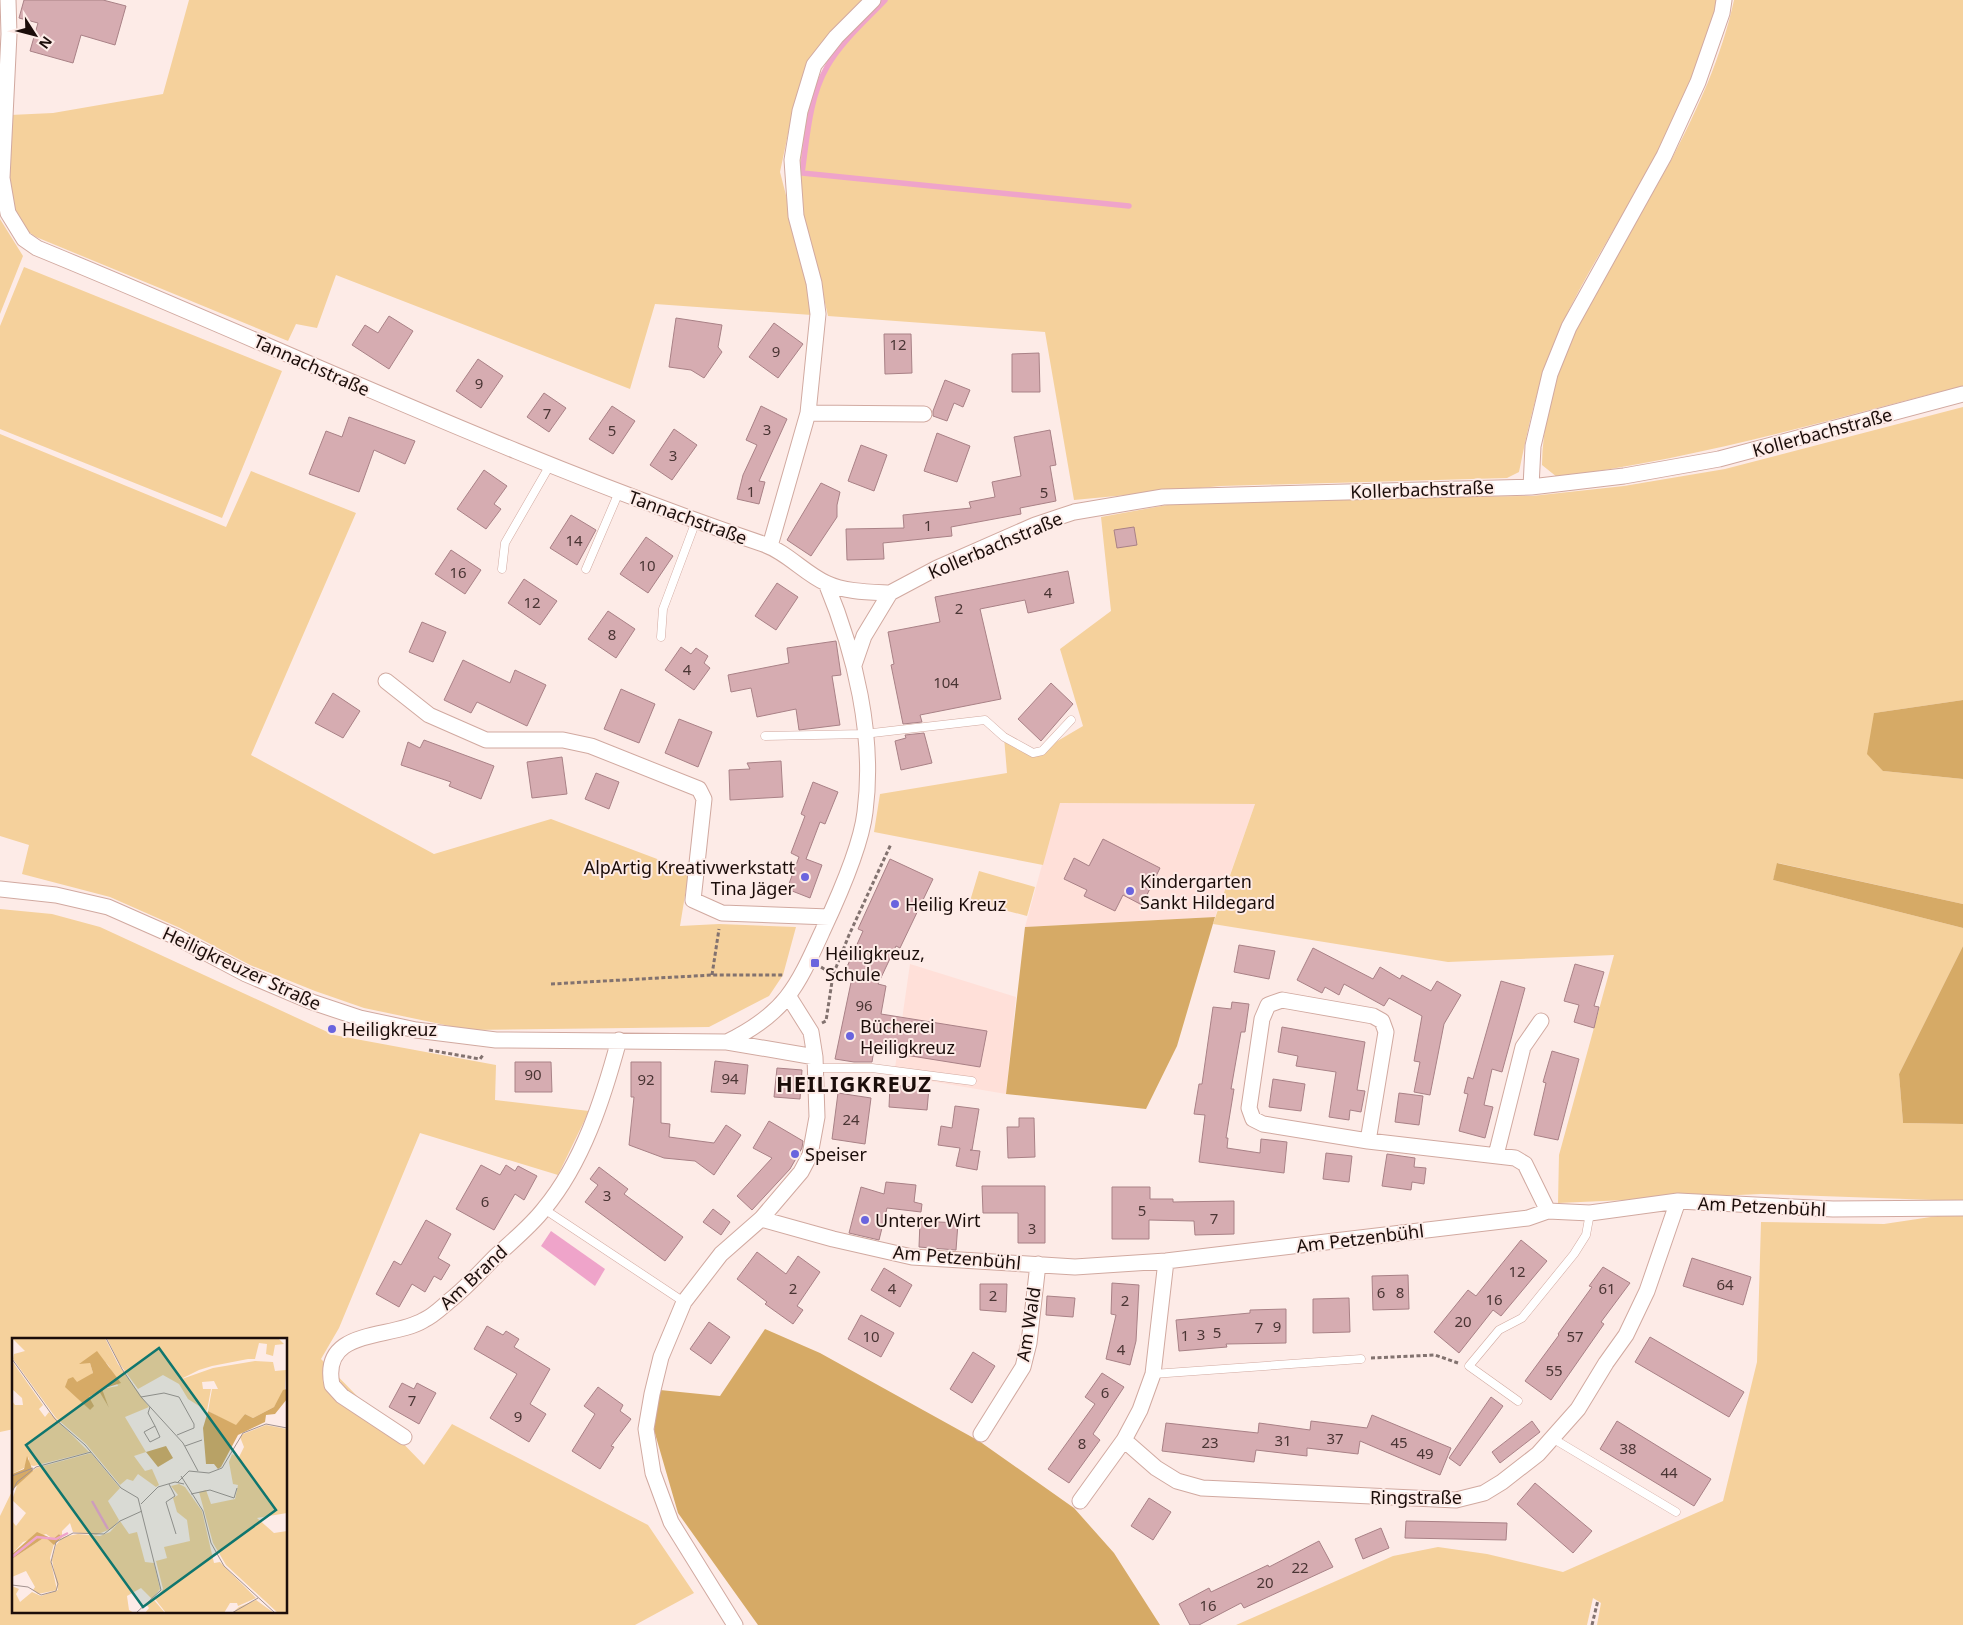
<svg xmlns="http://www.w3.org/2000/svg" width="1963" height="1625" viewBox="0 0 1963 1625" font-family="'Noto Sans',sans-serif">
<rect width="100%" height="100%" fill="#fdebe7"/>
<path fill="#ffe0d9" d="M1059,803l196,1 -40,113 -190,10z
M910,964l106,33 -10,97 -112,-19z"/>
<path fill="#f5d19c" d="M189,0h675l-71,110 -13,62 29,112 3,31 -157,-11 -25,85 -294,-114 -19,53 -21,-4 -8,17 -252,-104c-5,-4 -12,-7 -16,-12 -20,-24 -12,-80 -10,-110l43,-2 110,-19z
M881,0h837l-2,11c-17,49 -35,97 -59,144 -31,58 -69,112 -96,172 -21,46 -32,95 -42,145l-12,6 -286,8 -147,14 -29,-168 -217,-16c-7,-34 -19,-67 -25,-101 -9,-55 1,-125 36,-171 12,-16 29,-30 42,-44z
M1734,0h229v386c-135,34 -268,73 -406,91l-15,-12c2,-113 76,-207 128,-303 27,-51 52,-106 64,-162z
M0,219l23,37 -23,58z
M24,267l258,104 -60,147 -222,-89v-103z
M1963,407v293l-89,13 9,58 80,8v125l-185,-41 -5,17 190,48v18l-64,128 4,49 60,1v77l-202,-7 -203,9 1,-48 55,-200 -166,7 -235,-38 42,-120 -195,-1 -17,62 -169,-33 6,-38 127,-21 -3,-36 28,19 51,-30 -23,-77 51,-38 -10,-94 66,-12 54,-5 311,-4 92,-10 101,-17z
M0,434l226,93 25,-56 105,42 -105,242 183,99 117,-35 138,52 -9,55 39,-2 77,3 -13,48 -14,21 -60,31 -240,3 -105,-22 -49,-17 -65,-26 -70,-37 -70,-31 -88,-23 7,-29 -29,-9z
M979,871l56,16 -8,29 -57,-15z
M0,909l52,5 48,13 234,108 162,30 -1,35 94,11 -31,64 -138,-42 -81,195 -18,31 103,106 28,-41 196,101 46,68 -59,32h-635v-109l14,-29v124h272v-272h-272v90l-14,3z
M1944,1215l19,1v409h-366l4,-22 -8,-5 -6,27h-351l157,-69 45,-9 49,7 76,18 160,-71 34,-139 4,-140 123,2z"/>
<path fill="#d6aa66" d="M1963,700v79l-80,-8 -16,-17 7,-41z
M1777,863l186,41v24l-190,-48z
M1215,917l-38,129 -31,63 -140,-15 19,-167z
M1963,946v178l-60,-1 -4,-49z
M765,1329l55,24 159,88 95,67 40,45 46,72h-402l-80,-112 -24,-83 6,-40 60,6z"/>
<path fill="#efa4ca" d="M551,1231l54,38 -10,17 -54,-40z"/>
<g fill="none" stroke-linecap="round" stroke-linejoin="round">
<path stroke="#efa4ca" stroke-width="5.5" d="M885,0c-20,21 -44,42 -58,67 -18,31 -20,72 -25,106l327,33"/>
</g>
<path fill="#d6acb1" stroke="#a98186" d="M24,0h79l23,6 -11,39 -34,-10 -8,28 -43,-12 8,-28 -19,-5z
M389,316l24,15 -24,38 -37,-24 13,-20 13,8z
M676,318l46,7 -4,22 4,5 -18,26 -13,-8 -22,-3z
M774,323l29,21 -25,34 -29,-21z
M884,334h27l1,39 -27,1z
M1039,353l1,39h-28v-38z
M478,359l25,17 -22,32 -25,-17z
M945,380l25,10 -7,17 -9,-4 -7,18 -14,-5v-5z
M544,393l22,15 -17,24 -22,-15z
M612,406l23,15 -22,33 -24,-15z
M761,406l26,13 -28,62 6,1 -6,22 -22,-5 6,-24 14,-30 -11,-5z
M349,417l66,24 -10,23 -31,-14 -15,42 -50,-18 17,-43 16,6z
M674,429l23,16 -25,35 -22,-15z
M1050,430l6,35 -6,1 6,35 -36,7 1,6 -70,13 1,9 -69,7 1,16 -37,1 -1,-31 58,-1 -1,-13 68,-7 -2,-6 26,-5 -3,-15 29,-6 -7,-39z
M937,433l33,13 -13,36 -33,-11z
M861,445l26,10 -13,36 -26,-10z
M484,470l23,16 -13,18 7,5 -15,20 -29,-20z
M821,483l19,9 -3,13v12l-26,39 -24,-16z
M571,515l25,15 -19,35 -27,-17z
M1134,527l3,18 -20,3 -3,-18z
M646,537l27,19 -25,37 -28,-19z
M451,550l30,20 -16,24 -30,-20z
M1068,571l6,32 -46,10 -3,-13 -45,9 21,90 -81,16 2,7 -19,2 -12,-59 3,-1 -6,-32 52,-10 -5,-25z
M524,579l33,22 -17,24 -32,-22z
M777,583l21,14 -22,33 -21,-14z
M608,611l27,18 -19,29 -28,-19z
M422,622l24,10 -13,30 -24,-10z
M836,641l5,34 -9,1 8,49 -41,5 -3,-21 -39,8 -6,-29 -20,4 -3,-17 61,-12 -2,-15z
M681,647l10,7 5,-6 12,8 -4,7 6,5 -16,22 -29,-20z
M463,660l47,23 5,-13 31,15 -19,41 -50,-24 -6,11 -27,-13z
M1051,683l22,21 -32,37 -23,-22z
M621,689l34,15 -16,39 -35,-14z
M333,693l27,18 -17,27 -28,-15z
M679,719l33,13 -14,35 -33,-14z
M924,733l8,30 -31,7 -6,-29 11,-3 -1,-3z
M424,740l70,26 -13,33 -32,-13 2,-4 -50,-17 7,-23 12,6z
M562,757l5,37 -35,4 -5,-36z
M781,761l2,36 -53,3 -1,-30 21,-1 -3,-6z
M596,773l23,9 -10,27 -24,-10z
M813,782l25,10 -13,32 -5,-2 -14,37 16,6 -12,33 -23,-9 12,-32 -8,-4 14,-37 -4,-2z
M1103,839l57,29 -18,37 -19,-10 -8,16 -31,-15 3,-6 -23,-11 10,-21 15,8z
M890,859l43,20 -33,69 -4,-2 -18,38 8,2 -5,28 106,17 -7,36 -106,-17 -2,12h-18l-19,-3 18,-86 -7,-4 17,-38 -5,-2z
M1239,945l36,6 -6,28 -35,-7z
M1313,948l60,31 7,-12 20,12 2,-4 29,16 6,-10 24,14 -17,29 -14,71 -16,-3 6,-30 -6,-1 8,-45 -33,-18 -5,8 -40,-22 -5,11 -14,-8 -3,6 -25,-13z
M1575,964l29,8 -10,34 5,1 -5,21 -20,-6 5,-17 -15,-4z
M1501,981l24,7 -23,84 -10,-3 -8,36 9,2 -8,31 -26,-7 9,-37 -4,-1 4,-16 5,2z
M1232,1002l17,2 -4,28h-4l-10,57h3l-8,49h2l-1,10 33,5 1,-14 26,3 -3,31 -85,-11 6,-47 -11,-1 5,-30h3l11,-77 18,2z
M1282,1027l83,15 -8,48 8,1 -4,21 -11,-2 -1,10 -20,-3 7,-45 -40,-6 2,-10 -20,-4z
M1552,1051l27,8 -21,81 -24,-5 12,-52 -3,-1z
M715,1061l33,4 -3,29 -34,-2z
M515,1062h36l1,30h-37z
M631,1062h30v61l9,1 -1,13 45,6 12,-18 15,10 -27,40 -19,-14 -31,-3 -35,-13 5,-48h-3z
M777,1068l25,2 -2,29 -26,-2z
M1273,1079l32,5 -4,27 -32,-4z
M890,1085l39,3 -2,22 -38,-3z
M838,1093l33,5 -6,46 -33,-5z
M1399,1093l24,3 -4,29 -24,-3z
M955,1106l24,3 -7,41h-2l10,1 -3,19 -21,-4 4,-18 -22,-3 3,-19 11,2z
M1019,1118h15l1,39 -27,1 -1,-31h12z
M769,1121l34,20 -1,7 -12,21 -38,41 -15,-14 35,-38 -19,-10z
M1326,1153l26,3 -3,26 -26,-3z
M1387,1154l28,4 -1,9 12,1 -2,16 -12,-2 -1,8 -29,-4z
M481,1165l19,10 6,-10 9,6 3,-5 19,10 -13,24 -9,-6 -21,36 -38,-21z
M599,1167l29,22 -4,5 59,43 -18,24 -80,-59 13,-17 -8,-6z
M886,1182l30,3 -2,17 8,2 -1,8 -34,-4 -8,32 -30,-7 12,-46 23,7z
M982,1186h63v57h-27v-30h-35z
M1112,1187h38v12h23v3l61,-1v33l-39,1 -1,-14 -45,-1v19h-37z
M713,1209l17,13 -9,13 -18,-13z
M426,1220l25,14 -13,24 12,7 -9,15 -7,-4 -9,16 -13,-8 -13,23 -23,-13 18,-33 7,4z
M920,1221l38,2 -2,27 -37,-3z
M1521,1240l26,21 -46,55 -8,-6 -34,43 -25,-21 34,-42 8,6z
M757,1252l29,22 12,-18 22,16 -23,34 6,4 -10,14 -28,-20 2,-2 -30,-23z
M1692,1258l59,19 -8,28 -60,-19z
M1603,1267l27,16 -29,39 3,2 -53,76 -26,-19 34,-46 -1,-1 34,-47 -3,-1z
M884,1268l28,17 -12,22 -29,-17z
M1408,1275l1,34 -36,1 -1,-34z
M1112,1283l27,2 -3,56 -6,24 -24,-6 10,-44 -5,-1z
M980,1284h27l-1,28 -26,-2z
M1047,1296l28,2 -2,19 -27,-2z
M1349,1298l1,34 -37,1v-34z
M1286,1309v34l-60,1 1,3 -48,4 -3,-31 74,-7v-3z
M861,1315l33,18 -13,24 -33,-18z
M709,1322l21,15 -19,27 -21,-15z
M487,1326l16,9 3,-4 13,8 -5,8 36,22 -20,35 16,10 -17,28 -39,-24 27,-44 -43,-25z
M1650,1337l94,55 -15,25 -94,-55z
M973,1352l22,14 -23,37 -22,-14z
M1102,1373l22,14 -31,47 7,6 -31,43 -21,-14 47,-65 -10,-7z
M402,1383l12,6 3,-6 19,10 -17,31 -30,-17z
M598,1387l25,18 -3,6 11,8 -20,27 3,1 -14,22 -28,-18 23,-37 -11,-8z
M1491,1397l12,9 -43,60 -11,-8z
M1372,1415l79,33 -11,27 -80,-34 -2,13 -51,-6v8l-51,-6 -2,12 -92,-11 4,-28 92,10 1,-10 51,7 1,-9 56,7z
M1532,1421l8,11 -40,31 -8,-11z
M1617,1421l94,58 -17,27 -94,-57z
M1535,1483l57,48 -19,22 -56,-49z
M1149,1498l22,14 -18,28 -22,-14z
M1406,1521l101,2 -1,17 -101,-2z
M1381,1528l8,20 -26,11 -8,-20z
M1319,1541l14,26 -89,41 -3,-5 -42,22h-9l-11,-21 30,-16 2,4 57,-27 1,2z"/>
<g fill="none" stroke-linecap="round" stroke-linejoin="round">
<g stroke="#d1a9a0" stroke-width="9">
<path id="service" d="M502,569l3,-26 45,-78
M586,569l33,-77
M661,637l2,-28 33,-88
M765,736l99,-2 121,-14 19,17 29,16 9,-2 29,-31
M816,1068h56l100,13
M544,1209l140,93
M1153,1374l208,-15
M1518,1401l-49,-35 30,-36 23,-12 52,-64 12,-19 4,-22
M1552,1438l124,74"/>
</g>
<g stroke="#d1a9a0" stroke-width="17">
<path id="minor" d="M8,0l1,34 -7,144 6,35 16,26 13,9c242,99 478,212 726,296 24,8 41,29 63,39 19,9 43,9 64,10
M808,413l116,1
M1531,487l2,-41 17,-72 19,-47 95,-171 34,-74 24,-69 2,-13
M770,546l38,-133 10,-99 -4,-31 -18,-67 -4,-56 8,-49 14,-46 22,-28 37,-37
M854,665l10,-29 26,-43 47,-25 98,-43 39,-13 89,-15 368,-10 93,-11 95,-17 244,-65
M386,681l43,34 57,25h77l28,6 108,43 5,10 -11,101 29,13 107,4
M0,889l56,6 52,12 68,30 70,37 66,28 48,16 56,12 80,10 231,2 88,15
M727,1042c59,-29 70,-55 96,-112 15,-32 38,-83 42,-118 10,-76 -10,-159 -39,-229
M1368,1141l18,-109 -4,-11 -9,-5 -91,-16 -14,5 -6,14 -13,89 4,11 10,5 105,17 147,17 10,6 23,47
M1496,1155l27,-108 18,-26
M761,1219l72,20 79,18 163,10 91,-6 362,-43 20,-7 42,2 88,-12 155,8 130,-1
M1166,1261l-13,113 -13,36 -16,30 32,28 21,13 25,7 254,12 28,-7 18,-11 36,-28 40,-45 28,-46 20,-28 21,-44 31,-90
M981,1434l42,-67 6,-24 9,-79
M404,1437l-62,-41 -10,-11c-12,-58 59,-45 92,-65 9,-4 17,-12 24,-18 18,-14 32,-30 47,-45 16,-15 35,-30 49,-48 39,-47 59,-110 75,-169
M1080,1501l44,-61
M735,1625l-64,-103 -18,-49 -7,-44 6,-35 9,-37 23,-55 37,-48 40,-35 40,-47 9,-17 7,-38 -2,-60 -4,-25 -22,-35"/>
</g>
<path stroke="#82726f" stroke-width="3" stroke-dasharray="4 2.5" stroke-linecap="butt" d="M821,967l12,8
M712,975l7,-46
M551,984l161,-9h71
M822,1023l4,-2 7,-46 16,-40 42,-91
M429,1050l51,9 3,-4
M1371,1358l64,-3 23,8
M1592,1625l6,-25"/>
<use href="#service" stroke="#fff" stroke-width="8"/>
<use href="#minor" stroke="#fff" stroke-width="15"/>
</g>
<g fill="#6a64de" stroke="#fdebe7" stroke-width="2">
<circle cx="805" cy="877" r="5"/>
<circle cx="1130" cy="891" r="5"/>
<circle cx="895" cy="904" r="5"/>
<rect x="810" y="958" width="10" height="10" rx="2.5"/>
<circle cx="332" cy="1029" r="5"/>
<circle cx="850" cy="1036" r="5"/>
<circle cx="795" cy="1154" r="5"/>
<circle cx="865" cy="1220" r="5"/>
</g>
<g text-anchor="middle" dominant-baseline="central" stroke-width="4" stroke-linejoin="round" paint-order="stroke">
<g font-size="15" fill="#4a3534">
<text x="898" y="344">12</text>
<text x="776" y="351">9</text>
<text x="479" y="383">9</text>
<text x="547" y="413">7</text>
<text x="767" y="429">3</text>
<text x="612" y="430">5</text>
<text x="673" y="455">3</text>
<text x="751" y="491">1</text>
<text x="1044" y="492">5</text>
<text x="928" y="525">1</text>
<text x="574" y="540">14</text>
<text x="647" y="565">10</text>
<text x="458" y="572">16</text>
<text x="1048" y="592">4</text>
<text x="532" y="602">12</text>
<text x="959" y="608">2</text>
<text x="612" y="634">8</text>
<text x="687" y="669">4</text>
<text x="946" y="682">104</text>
<text x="864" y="1005">96</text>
<text x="533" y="1074">90</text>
<text x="730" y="1078">94</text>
<text x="646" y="1079">92</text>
<text x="851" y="1119">24</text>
<text x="607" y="1195">3</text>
<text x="485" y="1201">6</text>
<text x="1142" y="1210">5</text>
<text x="1214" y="1218">7</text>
<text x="1032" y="1228">3</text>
<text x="1517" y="1271">12</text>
<text x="1725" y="1284">64</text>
<text x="793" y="1288">2</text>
<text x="892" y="1288">4</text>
<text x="1607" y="1288">61</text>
<text x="1381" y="1292">6</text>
<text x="1400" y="1292">8</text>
<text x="993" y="1295">2</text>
<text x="1494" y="1299">16</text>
<text x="1125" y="1300">2</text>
<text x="1463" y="1321">20</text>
<text x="1277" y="1326">9</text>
<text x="1259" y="1327">7</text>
<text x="1217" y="1332">5</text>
<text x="1201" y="1334">3</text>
<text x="1185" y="1335">1</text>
<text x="871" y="1336">10</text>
<text x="1575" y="1336">57</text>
<text x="1121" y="1349">4</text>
<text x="1554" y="1370">55</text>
<text x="1105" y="1392">6</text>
<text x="412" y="1400">7</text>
<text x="518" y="1416">9</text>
<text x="1335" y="1438">37</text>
<text x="1283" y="1440">31</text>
<text x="1210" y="1442">23</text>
<text x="1399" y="1442">45</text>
<text x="1082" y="1443">8</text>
<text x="1628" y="1448">38</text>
<text x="1425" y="1453">49</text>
<text x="1669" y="1472">44</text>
<text x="1300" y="1567">22</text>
<text x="1265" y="1582">20</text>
<text x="1208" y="1605">16</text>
</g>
<g font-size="18" fill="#1b0d0a" stroke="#fdebe7">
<text transform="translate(312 365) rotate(24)">Tannachstraße</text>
<text transform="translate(1822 432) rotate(-15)">Kollerbachstraße</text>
<text transform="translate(1422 489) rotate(-2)">Kollerbachstraße</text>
<text transform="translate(688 517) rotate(20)">Tannachstraße</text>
<text transform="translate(995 545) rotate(-23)">Kollerbachstraße</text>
<text transform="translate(242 968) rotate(25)">Heiligkreuzer Straße</text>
<text transform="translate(1762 1206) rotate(3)">Am Petzenbühl</text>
<text transform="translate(1360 1238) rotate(-7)">Am Petzenbühl</text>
<text transform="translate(957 1257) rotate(5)">Am Petzenbühl</text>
<text transform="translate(473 1277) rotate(-43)">Am Brand</text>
<text transform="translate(1028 1324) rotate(-81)">Am Wald</text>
<text x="1416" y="1497">Ringstraße</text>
</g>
<g font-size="18" fill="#1b0d0a" stroke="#fdebe7" text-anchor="start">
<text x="795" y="867" text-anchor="end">AlpArtig Kreativwerkstatt<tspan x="795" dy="21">Tina Jäger</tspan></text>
<text x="1140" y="881">Kindergarten<tspan x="1140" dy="21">Sankt Hildegard</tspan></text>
<text x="905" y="904">Heilig Kreuz</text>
<text x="825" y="953">Heiligkreuz,<tspan x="825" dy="21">Schule</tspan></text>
<text x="860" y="1026">Bücherei<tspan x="860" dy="21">Heiligkreuz</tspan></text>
<text x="342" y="1029">Heiligkreuz</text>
<text x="805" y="1154">Speiser</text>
<text x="875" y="1220">Unterer Wirt</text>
</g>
<g font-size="22" font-weight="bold" letter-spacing="1" fill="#1b0d0a" stroke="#fdebe7">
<text x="854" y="1083">HEILIGKREUZ</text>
</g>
</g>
<g transform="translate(12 1338)">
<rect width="275" height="275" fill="#fdebe7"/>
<path d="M0,0h93l13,26 31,43 -24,10 21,35 -12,4 11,15 7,-2 7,16 -3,2 -18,-13 -5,7 -6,-2 -7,6 -34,-41 -30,-26 -43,-59 1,-5 11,-3zM67,24l27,1 3,3 9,20 -17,3 8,19 -10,-18 -10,7 1,13 -18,-18 21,-19 -3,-10zM95,0h171l6,6 -9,1 -2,11 -7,-2 1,-10 -8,-1 -4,16h-7l-36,7 -13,4 -20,10 34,-12 42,-7 18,1 2,9 11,-1 -1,20 -11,17 -21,11 -8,-4 -9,12 -28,-15 4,-22h6l-4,-8 -12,1 1,7h8l-4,22 -19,-12 -9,-15 -16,-9 -25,14 -19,-26zM0,23l31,44 -4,4 6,8 4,-5 40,40 -55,14 -5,-1v-8l-5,11 -12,6v-73l3,4h8l-1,-7 -10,-9zM254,87l21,4v84l-30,5 17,15 13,-2v82h-9l-52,-48 -13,-22 -14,-51 7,-2 5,14 24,-5 3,-14 -5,-1 -4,-22 3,-8 7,3 5,-10 -4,-10 3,-3zM79,115l29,35 -12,13 11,19 -6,8 -17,7 -23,-3 -3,-9 -8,8v6l-3,-3 -6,5 -7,-5 -23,8 -11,12v-33l4,5 10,-13 -14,-13 6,-17 18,-15zM167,146l6,3 17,24 12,52 6,-1 36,36 -18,8 -1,-3h-7l-6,10h-58l-11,-14 8,-10 -7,-28 15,-4 -4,1 -3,-11 26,-6 -3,-21 -10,-8 -4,-14 5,-3 -7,-9zM108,183l9,13 8,-2 8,30 9,1 6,26 -8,10 -11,-11 -14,8 2,14 5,3h-122v-27l7,3 -3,5 4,8 12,-10 9,4 17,-6 -6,-30 4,-15 7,-8 15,-3 22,2 10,-4zM33,199l9,7 -4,14 7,32 -19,4 -5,-4 2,-3 -9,-16 -14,6v-18zM142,262l11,13h-20l4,-5 -3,-4zM244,262l18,13h-42l7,-6z" fill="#f5d19c" fill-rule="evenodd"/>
<path d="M85,13l24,32 -19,6 7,19 -10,-17 -10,6 5,9 -4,4 -25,-23 3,-8 5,-2 4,5 16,-9 -3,-10 -11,1zM275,51v10l-12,15 -9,1 -1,7 -27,13 -17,32 -3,2 -4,-5h-8l-3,-36 5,-17 28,14 9,-11 8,4 21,-11 9,-17zM154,108l7,12 -15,9 -12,-15zM15,118l6,15 -21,19v-16l12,-5zM25,194l16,7 6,-5 3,3 -8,8 -9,-8 -33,22v-5z" fill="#d6aa66"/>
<path fill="none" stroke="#efa4ca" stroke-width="2.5" d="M80,163l16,28M0,219l25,-20 19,2 12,-6"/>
<path fill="none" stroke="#a3928f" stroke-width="1" d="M94,0l16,31 19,28 42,46 15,28M0,21l43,60 30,26 36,43 17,10M129,59l23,-4 15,4 15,27v4l-17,7M138,69l-2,6 7,13 5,11 -10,5 -6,-10 11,-6M173,108l17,-6M0,138l21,-8M169,138l22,35 8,32 13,23 51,47M166,144l11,-11 20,2 13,-5 21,-35 23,-9 21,4M157,146l6,12 -9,6 10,32M0,154l5,-10 19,-15 55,-15M179,156l19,-4 24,8 3,-10M129,166l17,-17 17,-5 9,2M0,247l16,2 13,8 15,-4 2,-7 -7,-22 5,-20 17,-9 31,1 16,-13 22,-10M124,275l25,-23 -23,-92M220,275l26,-15"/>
<path fill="#0f766e" fill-opacity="0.15" stroke="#0f766e" stroke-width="2.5" d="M147,10l117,162 -133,97 -117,-162z"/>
<rect width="275" height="275" fill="none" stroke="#1b0d0a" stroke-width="2.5"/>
</g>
<g transform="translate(35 35) rotate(126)" stroke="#fdebe7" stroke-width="4" paint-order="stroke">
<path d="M0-4L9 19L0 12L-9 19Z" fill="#1b0d0a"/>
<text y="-8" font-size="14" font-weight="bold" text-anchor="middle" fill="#1b0d0a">N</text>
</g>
</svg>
